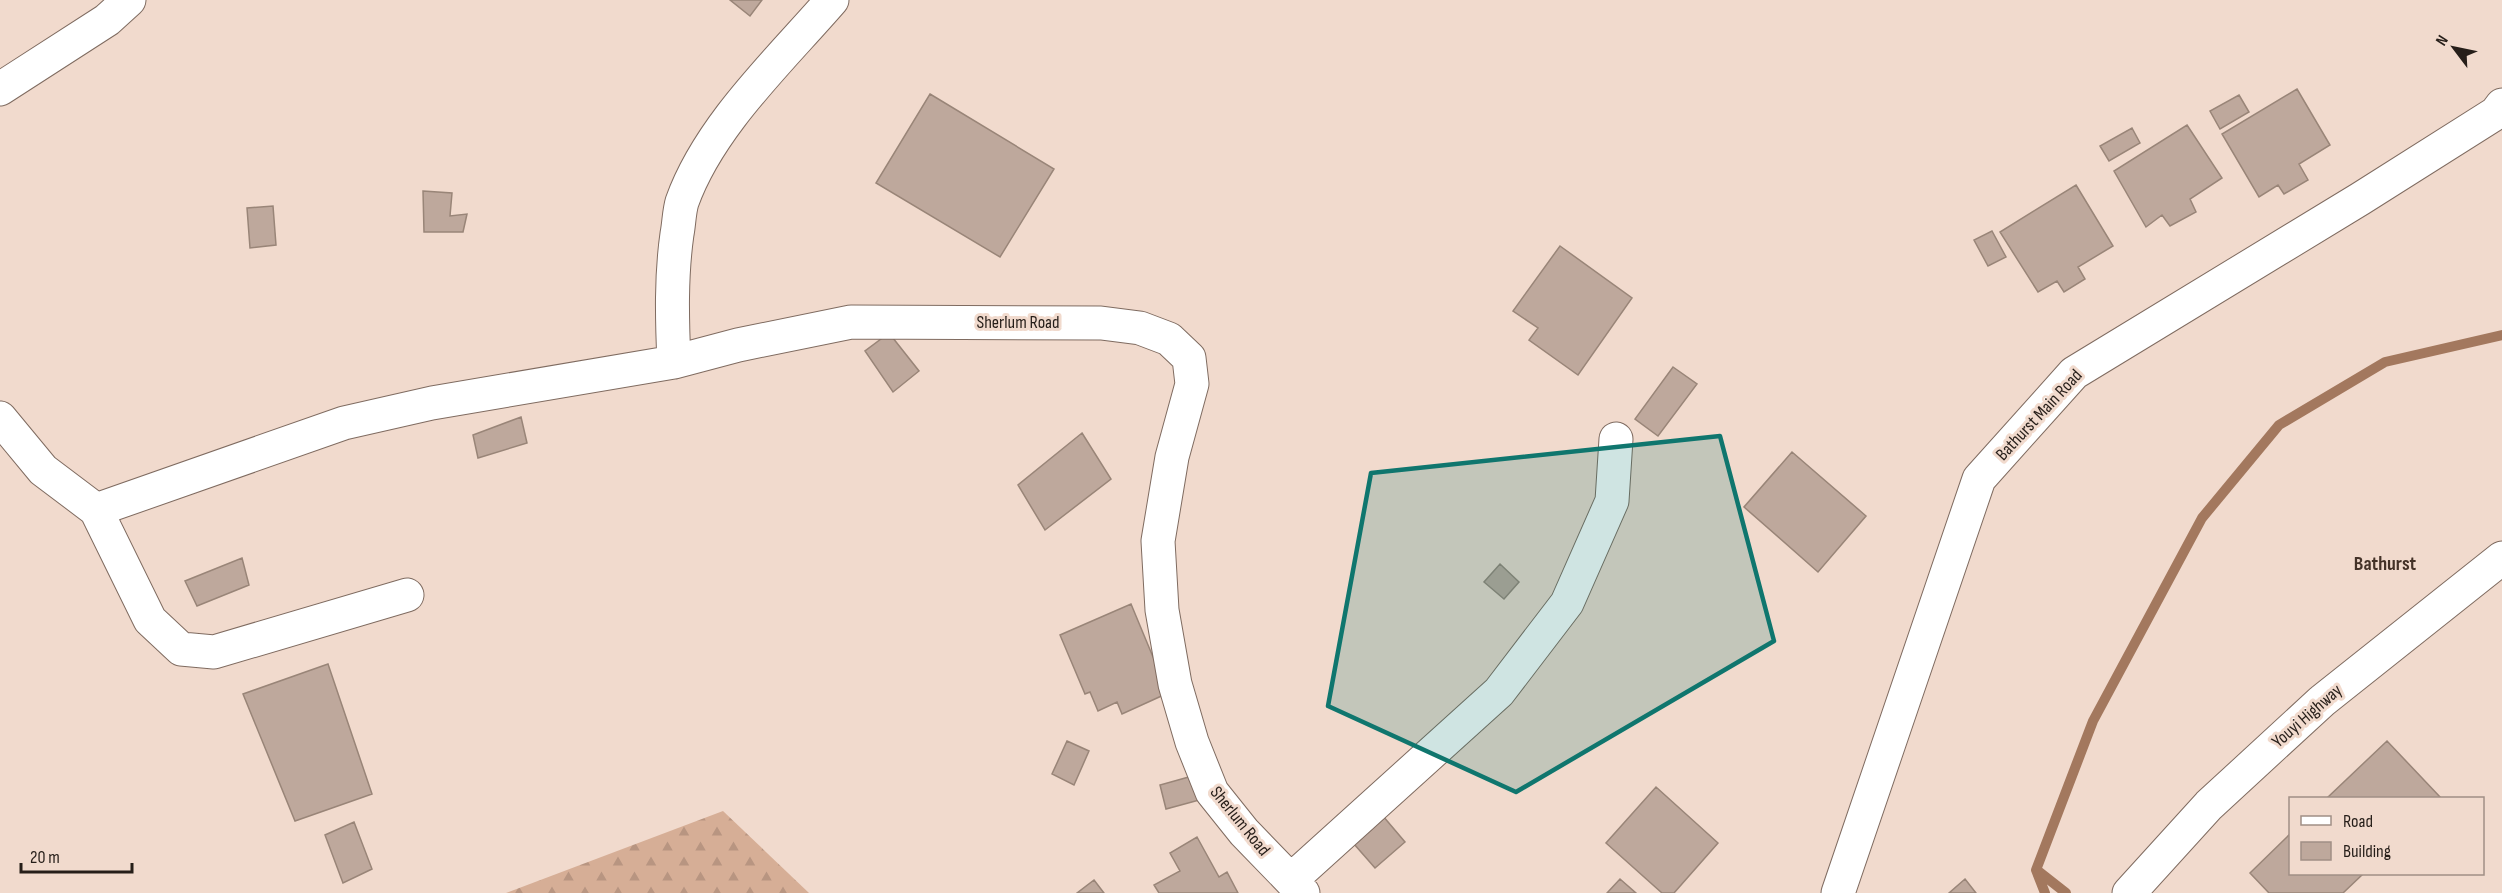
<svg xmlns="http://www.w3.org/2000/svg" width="2502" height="893" viewBox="0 0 2502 893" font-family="'Sofia Sans Condensed',sans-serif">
<defs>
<pattern id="forest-firs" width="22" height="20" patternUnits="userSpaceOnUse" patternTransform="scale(1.5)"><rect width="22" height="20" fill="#d6ae96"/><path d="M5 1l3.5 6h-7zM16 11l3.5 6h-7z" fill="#b89581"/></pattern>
</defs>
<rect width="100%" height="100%" fill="#f1dacd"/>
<path fill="url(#forest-firs)" d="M723,811l86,82h-303z"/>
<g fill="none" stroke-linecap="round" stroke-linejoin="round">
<path stroke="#a3785e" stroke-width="10" d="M2038,871l28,22
M2045,893l-9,-23 57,-149 109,-203 77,-93 106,-63 117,-27"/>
</g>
<path fill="#bea89c" stroke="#998578" stroke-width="1.5" d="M730,0h32l-12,16z
M2297,89l33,56 -31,19 9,16 -24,14 -6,-9 -19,12 -37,-63z
M930,94l124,75 -54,88 -124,-74z
M2239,95l10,17 -29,17 -10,-18z
M2187,125l35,53 -32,21 6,13 -26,14 -8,-11 -16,12 -32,-56z
M2132,128l8,15 -31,18 -9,-15z
M2076,185l37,61 -35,21 7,12 -21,13 -7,-11 -19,11 -38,-60z
M423,191l29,2 -2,23 17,-2 -4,18h-39z
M273,206l3,39 -26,3 -3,-40z
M1992,231l14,26 -18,9 -14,-26z
M1560,246l72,52 -54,77 -49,-35 9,-12 -25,-17z
M889,333l30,38 -26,21 -28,-41z
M1673,367l24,17 -39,52 -23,-17z
M521,417l6,26 -49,15 -5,-23z
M1082,433l29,46 -66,51 -27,-45z
M1792,452l74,64 -48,56 -74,-65z
M242,558l7,27 -52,21 -12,-25z
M1500,564l19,18 -15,17 -20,-17z
M1131,604l37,89 -46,21 -5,-12 -19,9 -8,-19 -5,2 -25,-59z
M328,664l44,130 -77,27 -52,-127z
M1067,741l22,10 -15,34 -22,-11z
M2387,741l54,57h-114z
M1196,775l7,24 -37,10 -6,-24z
M1656,787l62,56 -44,50h-12l-56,-50z
M1377,809l28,33 -30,26 -28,-32z
M354,822l18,47 -29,14 -18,-48z
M2290,834v40h73l-20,19h-74l-19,-20z
M1197,837l22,40 8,-5 11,21h-79l-5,-8 26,-14 -10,-18z
M1620,879l16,14h-29z
M1965,879l11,14h-27z
M1094,880l10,13h-27z"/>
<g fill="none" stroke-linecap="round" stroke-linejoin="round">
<g stroke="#7f6b60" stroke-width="35">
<path id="street" d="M832,0c-52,60 -123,126 -150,202 -3,10 -3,22 -5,32 -6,42 -5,85 -3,128l64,-17 113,-23 250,1 39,5 29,11 20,19 3,26 -20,73 -14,84 4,69 13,74 17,58 20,50 32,40 59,61
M0,89l107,-69 22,-20
M0,418l43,52 53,40 54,110 31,29 33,3 193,-57
M96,510l248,-87 88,-20 242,-41
M1291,880l208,-188 68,-89 45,-102 4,-62
M1838,893l141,-414 95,-106 286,-174 136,-86 6,-8"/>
</g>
<g stroke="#7f6b60" stroke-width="35">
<path id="primary" d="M2129,893l80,-88 113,-104 180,-143"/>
</g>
<use href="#street" stroke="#fff" stroke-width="33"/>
<use href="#primary" stroke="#fff" stroke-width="33"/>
</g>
<path fill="#0f766e" fill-opacity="0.2" stroke="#0f766e" stroke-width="4.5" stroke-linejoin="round" d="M1720,436l54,205 -258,151 -188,-86 43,-233z"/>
<g text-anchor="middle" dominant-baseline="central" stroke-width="6" stroke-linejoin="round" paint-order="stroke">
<g font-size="18" fill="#261e19" stroke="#f1dacd">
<text x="1018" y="322">Sherlum Road</text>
<text transform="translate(2039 415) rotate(-47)">Bathurst Main Road</text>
<text transform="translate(2307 716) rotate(-41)">Youyi Highway</text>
<text transform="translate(1240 821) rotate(51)">Sherlum Road</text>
</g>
<g font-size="20" font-weight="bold" fill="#443228" stroke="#f1dacd">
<text x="2385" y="564">Bathurst</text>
</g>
</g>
<rect x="2289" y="797" width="195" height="78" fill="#f1dacd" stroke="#a08f85" stroke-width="1.5"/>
<rect x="2301" y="816" width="30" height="9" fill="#ffffff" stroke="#a08f85" stroke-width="1.5"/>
<text x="2343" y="827" font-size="18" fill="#261e19">Road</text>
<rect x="2301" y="842" width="30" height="18" fill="#bea89c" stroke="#a08f85" stroke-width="1.5"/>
<text x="2343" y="857" font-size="18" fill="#261e19">Building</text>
<g transform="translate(2454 48) rotate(302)" stroke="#f1dacd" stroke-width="4.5" paint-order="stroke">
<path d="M0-4.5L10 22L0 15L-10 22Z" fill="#261e19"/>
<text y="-9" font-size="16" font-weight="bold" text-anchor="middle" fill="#261e19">N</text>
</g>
<path d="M21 863v9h111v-9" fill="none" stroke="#261e19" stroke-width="3"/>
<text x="30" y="863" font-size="18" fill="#261e19" stroke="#f1dacd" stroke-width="4.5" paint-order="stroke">20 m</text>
</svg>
